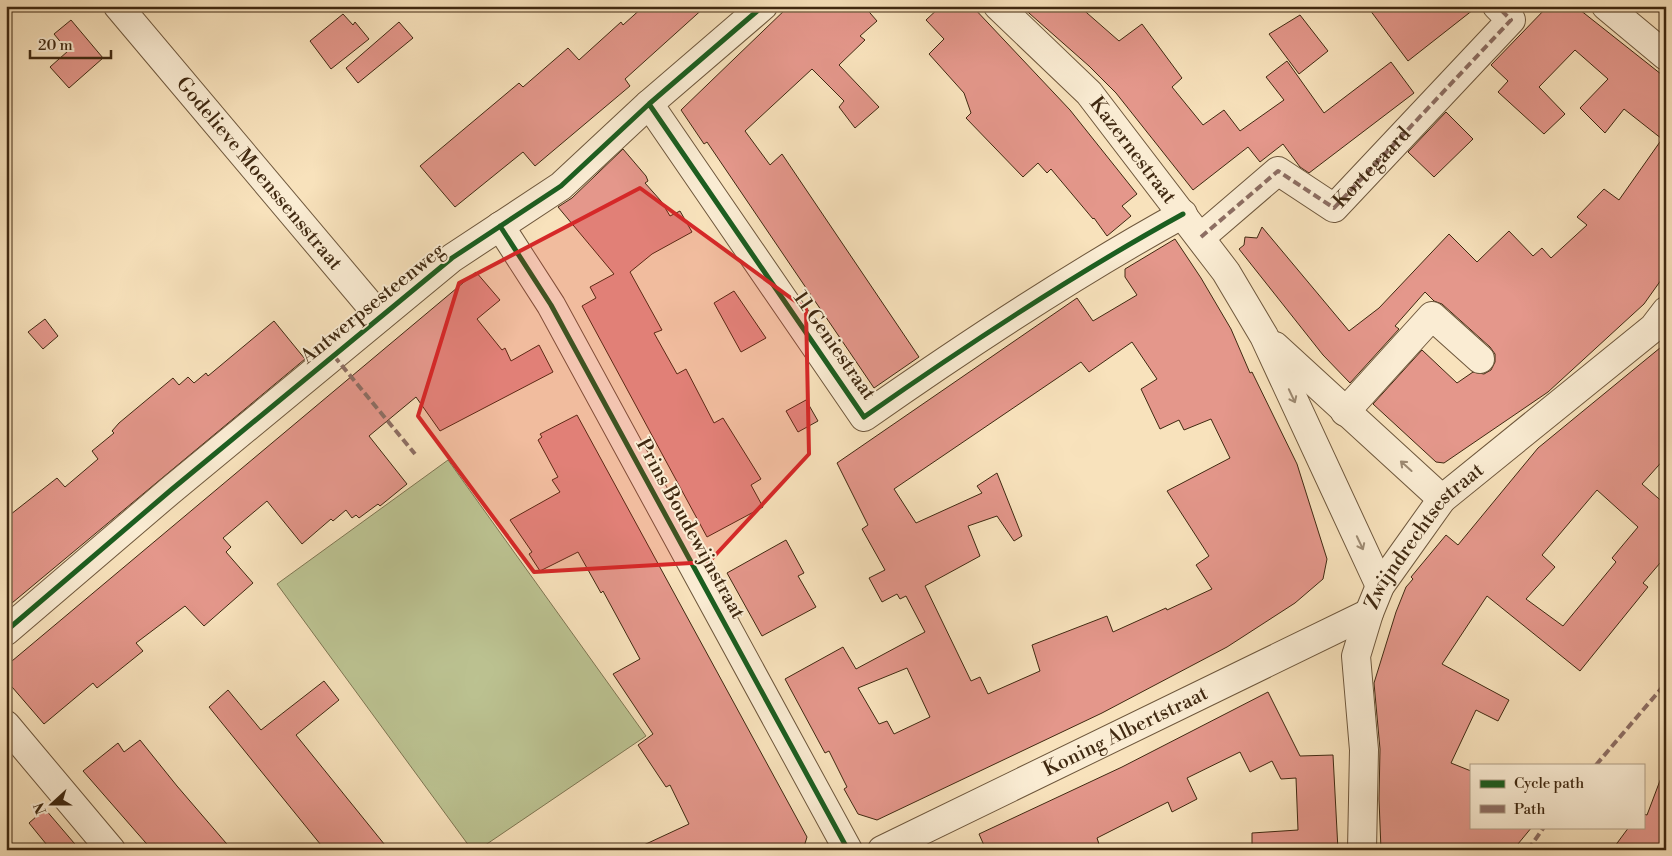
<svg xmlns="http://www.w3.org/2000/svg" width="1672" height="856" viewBox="0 0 1672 856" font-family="'Libre Bodoni',serif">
<rect width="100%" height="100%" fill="#f8e2bc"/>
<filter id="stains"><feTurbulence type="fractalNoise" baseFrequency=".004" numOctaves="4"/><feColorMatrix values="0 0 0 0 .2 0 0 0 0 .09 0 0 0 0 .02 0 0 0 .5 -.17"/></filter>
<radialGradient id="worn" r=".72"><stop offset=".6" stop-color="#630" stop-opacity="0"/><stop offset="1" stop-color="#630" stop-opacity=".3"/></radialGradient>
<path fill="#bcc392" stroke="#7e7652" d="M448,460l198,276 -168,114h-6l-195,-266z"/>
<path fill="#e4978b" stroke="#402911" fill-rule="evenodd" d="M644,6h62l-81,73 5,7 -95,80 -12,-14 -68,55 -35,-41 99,-83 4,4 45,-39 11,12 42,-38 2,3z
M789,6h75l13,15 -17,15 5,4 -26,25 40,42 -24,21 -16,-21 5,-6 -32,-32 -67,62 25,34 12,-11 137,203 -45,31 -167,-246 -3,2 -23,-34z
M941,6h31l98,104 67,84 -15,12 9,10 -24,20 -13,-18 -1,1 -42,-50 -4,4 -9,-10 -15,14 -57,-59 5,-5 -7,-20 -35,-39 15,-15 -18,-19z
M1021,6h58l40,35 23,-17 40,54 -10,9 31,38 21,-15 16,21 44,-31 -18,-23 21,-16 37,52 67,-51 23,31 -105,80 -9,-6 -17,-23 -23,18 -12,-15 -55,43 -77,-97 -27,-27z
M1367,6h111l-70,55z
M1548,6h27l91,72v195l-22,31 -96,88 -104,71 -8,-1 -63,-58 49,-54 35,33 16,-11 11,2 7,-4 4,-8v-8l-5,-7 -48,-43 -8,-3 -9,-9 -30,34 4,3 -49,54 -27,-28 -84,-106 5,-4 1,-8 12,1 5,-11 87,104 30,-23 70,-74 28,28 32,-31 24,25 9,-8 9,10 36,-33 -10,-8 27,-28 15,11 43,-61 -38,-30 -19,24 -25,-25 28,-29 -33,-29 -36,37 26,27 -21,20 -46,-42 10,-11 -17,-16z
M343,14l10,11 2,-3 14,17 -38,30 -21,-28z
M1300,15l28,36 -29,23 -30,-40z
M71,20l32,38 -34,30 -19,-21 18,-16 -14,-17z
M399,22l14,16 -55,45 -12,-15z
M1446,112l27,27 -39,38 -26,-25z
M623,149l23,27 2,5 -3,2 16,18 9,15 10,-5 12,21 -40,22 -22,18 32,58 -8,3 23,41 9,-5 28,54 9,-5 38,61 -10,6 12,22 -56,30 -125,-231 14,-8 -6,-11 24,-13 -56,-67 14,-9z
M1175,239l26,39 30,51 19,44 2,-1 45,92 30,95 -4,20 -28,24 -68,44 -125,66 -225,107 -19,-6 -14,-25 3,-2 -18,-36 -4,2 -40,-74 58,-32 13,22 69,-37 -19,-36 -6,3 -3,-5 -15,8 -13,-24 16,-8 -23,-41 6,-4 -31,-62 240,-165 16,23 44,-26 -12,-18v-8zM1132,342l25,37 -16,10 19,40 19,-9 5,10 27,-11 19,39 -63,33 42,65 -13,9 16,24 -45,21 -1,-2 -53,24 -6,-16 -75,29 8,26 -52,23 -8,-17 -9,4 -46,-95 55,-30 -12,-30 29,-10 17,25 8,-5 -25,-63 -20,13 5,7 -66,30 -22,-34 187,-127 8,10zM907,668l23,49 -36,17 -7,-13 -8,3 -21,-36z
M476,272l24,28 -23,19 25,31 3,-2 6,13 28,-16 14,27 -113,59 -24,-34 -47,39 38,48 -27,22 -2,-2 -19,14 -3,-3 -4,3 -6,-8 -13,11 -2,-2 -29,25 -35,-43 -44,37 8,9 -5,5 27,31 -49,43 -19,-20 -49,37 7,8 -46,37 -4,-5 -49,41 -38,-44v-14z
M734,291l32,47 -25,14 -27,-49z
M45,319l13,17 -15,13 -15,-17z
M274,321l31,38 -299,249v-90l51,-40 8,9 33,-28 -6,-8 22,-18 -2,-2 7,-8 54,-45 6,7 9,-8 6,6 12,-10 2,3z
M1666,343v114l-24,27 24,21v51l-23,27 5,4 -68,84 -93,-75 -45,68 67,36 -11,21 -22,-11 -25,53 20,8v56h61l-19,23h-132l-2,-51 1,-50 -6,-66 22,-71 10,-25 7,-8 -2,-2 35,-42 12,10 80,-97zM1597,490l41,37 -26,31 4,4 -53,64 -37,-27 29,-32 -13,-12z
M806,400l12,21 -20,11 -12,-21z
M577,415l230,422 -4,13h-170l56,-26 -19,-39 -4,2 -28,-42 15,-11 -40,-60 27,-15 -37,-68 -2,2 -23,-41 -38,19 -11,-17 3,-2 -22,-32 50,-28 -8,-12 6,-3 -20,-37 4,-3 -2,-3z
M786,540l18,33 -6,3 18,31 -54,29 -35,-63z
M324,681l15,19 -43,35 93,115h-64l-116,-143 19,-17 33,40z
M1268,692l32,64 33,-1 5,95h-86v-17l46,-3 -2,-52 -15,1 -9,-18 -22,11 -10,-20 -53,26 10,21 -25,13 -4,-10 -71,36 4,12h-115l-7,-16 143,-67z
M140,740l37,46 55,64h-80l-69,-79 35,-28 6,9z
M1664,770l2,80h-54l17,-23h14v-13l4,1z
M45,809l35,41h-29l-22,-27z"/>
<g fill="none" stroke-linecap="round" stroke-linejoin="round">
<g stroke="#6e573c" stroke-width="30">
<g id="minor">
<path id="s1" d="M118,6l262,311"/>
<path id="s2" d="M998,6l91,87 137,179 38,64 116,250"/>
<path d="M1606,6l60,50"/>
<path d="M649,104l215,313c104,-73 208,-142 319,-203"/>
<path d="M500,226l51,79 297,545"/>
<path id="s3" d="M1201,237l77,-66 56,37 177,-188 -14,-14"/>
<path d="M1275,346l167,153"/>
<path d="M1345,412l87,-96 48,43"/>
<path d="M6,631l165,-141 281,-232 109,-72 88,-82 114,-98"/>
<path d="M6,725l105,125"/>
<path id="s4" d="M882,850l487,-237"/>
<path id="s5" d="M1362,850l2,-100 -8,-94 13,-43 11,-27 62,-87 211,-171 13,-17"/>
</g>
</g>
<use href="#minor" stroke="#faecd3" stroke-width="28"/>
<path stroke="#8d6e63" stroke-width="4" stroke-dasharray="8 4" stroke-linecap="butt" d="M1201,237l77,-66 56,37 177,-188 -14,-14
M334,356l81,98
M1596,765l70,-82
M1528,850l16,-23"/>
<g stroke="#faecd3" stroke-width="8">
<path id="cycleway" d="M649,104l215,313c104,-73 208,-142 319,-203
M500,226l51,79 297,545
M6,631l165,-141 281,-232 109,-72 88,-82 114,-98"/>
</g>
<use href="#cycleway" stroke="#1b5e20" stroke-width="5"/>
</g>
<defs><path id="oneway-shaft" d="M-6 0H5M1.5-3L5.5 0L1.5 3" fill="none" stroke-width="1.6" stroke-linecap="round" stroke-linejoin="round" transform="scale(1.25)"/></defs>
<g stroke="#9d8a72">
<use href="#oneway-shaft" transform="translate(1292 396) rotate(65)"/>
<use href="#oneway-shaft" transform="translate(1406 466) rotate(-138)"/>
<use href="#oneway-shaft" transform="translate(1360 543) rotate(65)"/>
</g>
<path fill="#d62828" fill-opacity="0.2" stroke="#d62828" stroke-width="4" stroke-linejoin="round" d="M640,188l166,121 3,145 -100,108 -175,10 -116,-156 41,-133z"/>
<g text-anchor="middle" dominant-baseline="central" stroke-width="4" stroke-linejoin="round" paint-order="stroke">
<g font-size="20" fill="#402911" stroke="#faecd3">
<text stroke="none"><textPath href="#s2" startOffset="198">Kazernestraat</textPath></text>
<text stroke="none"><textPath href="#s3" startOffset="224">Kortegaard</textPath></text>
<text stroke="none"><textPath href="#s1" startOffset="219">Godelieve Moenssensstraat</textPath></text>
<text transform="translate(373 304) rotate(-39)">Antwerpsesteenweg</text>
<text transform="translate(834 346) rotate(55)">11 Geniestraat</text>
<text transform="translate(690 529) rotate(61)">Prins Boudewijnstraat</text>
<text stroke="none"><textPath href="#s5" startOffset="335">Zwijndrechtsestraat</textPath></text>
<text stroke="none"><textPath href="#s4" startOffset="271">Koning Albertstraat</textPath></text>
</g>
</g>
<rect width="1672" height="856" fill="none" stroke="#f8e2bc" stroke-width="25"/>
<rect x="8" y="8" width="1657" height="841" fill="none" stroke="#402911" stroke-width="2.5"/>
<rect x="12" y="12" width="1647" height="831" fill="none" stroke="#402911"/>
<rect x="1470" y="764" width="175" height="65" fill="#faecd3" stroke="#b09e85"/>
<rect x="1480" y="780" width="25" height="8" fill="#1b5e20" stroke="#b09e85"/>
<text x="1514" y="788" font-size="15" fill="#402911">Cycle path</text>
<rect x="1480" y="805" width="25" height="8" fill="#8d6e63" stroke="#b09e85"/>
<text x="1514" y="814" font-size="15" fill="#402911">Path</text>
<g transform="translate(52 804) rotate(249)" stroke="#faecd3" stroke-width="4" paint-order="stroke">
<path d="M0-4L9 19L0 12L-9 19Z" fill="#402911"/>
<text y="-8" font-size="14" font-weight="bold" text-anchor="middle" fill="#402911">N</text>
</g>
<path d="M30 50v8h81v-8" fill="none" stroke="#402911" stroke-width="2.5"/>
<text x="38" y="50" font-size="15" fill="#402911" stroke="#faecd3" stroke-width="4" paint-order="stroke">20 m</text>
<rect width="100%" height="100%" filter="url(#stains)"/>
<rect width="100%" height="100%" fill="url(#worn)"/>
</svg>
